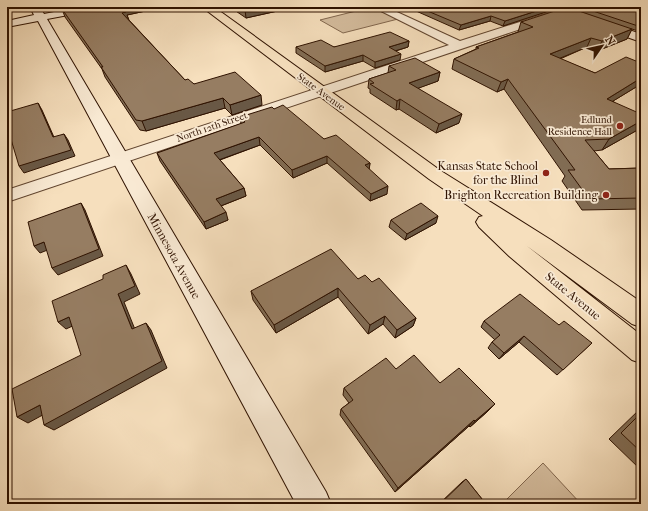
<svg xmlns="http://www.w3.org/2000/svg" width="648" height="511" viewBox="0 0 648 511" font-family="'IM FELL French Canon',serif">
<rect width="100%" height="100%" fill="#f6dfbd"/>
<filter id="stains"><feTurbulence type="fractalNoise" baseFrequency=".005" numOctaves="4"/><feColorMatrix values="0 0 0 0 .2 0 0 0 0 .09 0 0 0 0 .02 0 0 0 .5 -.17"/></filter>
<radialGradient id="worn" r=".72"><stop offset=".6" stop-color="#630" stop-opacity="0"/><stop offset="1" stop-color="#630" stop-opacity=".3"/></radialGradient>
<path fill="#d4bc9d" stroke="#82674e" d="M372,7l26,12 -55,14 -23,-13z
M543,463l38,41h-79z"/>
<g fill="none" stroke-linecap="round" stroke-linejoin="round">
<g stroke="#61452f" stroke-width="2">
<path id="street" d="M373,7h13l74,34 107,-34h15l-2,2 -573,193v-12l442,-145z"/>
</g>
<g stroke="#2f1200" stroke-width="2">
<path id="secondary" d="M30,7h10l4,7 35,-7h21l-5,3 -48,9 279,473 5,12h-35l-258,-483 -31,6v-6l27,-6z
M546,7h15l80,27v8l-94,-33z"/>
</g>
<g stroke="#2f1200" stroke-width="2">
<path id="primary" d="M202,7h12l227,164 110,69 90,62v25l-9,-3 -105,-78 114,89v28l-9,-3 -123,-104 -30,-29 -3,-5 3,-5 4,-1 -54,-37z"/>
</g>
<use href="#street" fill="#f9ead4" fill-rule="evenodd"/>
<use href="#secondary" fill="#f9ead4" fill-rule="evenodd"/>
<use href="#primary" fill="#f6dfbd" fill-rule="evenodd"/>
</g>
<path fill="#816c54" stroke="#2f1200" d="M58,7h106l-37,8 2,5 56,60 9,4 68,21 -30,10 -7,-7 -79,23 -6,-1 -35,-53 -3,-8 -37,-52 -3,-8h-2z
M230,7h61v1l-45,10z
M407,7h143l-1,4 -46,15 -13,-5 -31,9z
M580,7h61v25l-9,-3 -5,10 -30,12 -10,-4 -27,12 35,14 46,-10v21l-28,17 28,27 -39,22 -8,1 15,18 32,-1v41l-59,1 -20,-29 3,-5 -61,-87 -7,3 -45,-23 2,-10 22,-10v-2l42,-15 3,-10 57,-11z
M409,41l-1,6 -12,4 4,9 -25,8 -12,-7 -38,11 -29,-19v-6h38z
M389,66l51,6 -2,9 -20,7 41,35 -23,10 -37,-24 -3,1 -26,-17v-4l-2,-1 1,-9 19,-6z
M274,109l50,30 46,24 -1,6 18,25 -17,7 -43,-38 -34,15 -33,-33 -40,15 24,28 2,8 -25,10 7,14 -22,9 -46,-68 -3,-8 84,-29 -1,-7z
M391,220l45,3 -31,17 -16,-13z
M358,279l14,3 44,36 -3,8 -18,12 -12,-14 -15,10 -30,-37 -62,36 -23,-33 -2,-9z
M484,321l75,4 33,18 -35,32 -38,-33 -20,17 -11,-11 4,-6 3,-2 -14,-13z
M396,369l44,14 55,21 -7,7 -18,16 -1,-1 -74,66 -55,-77 1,-6 8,-6 -6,-8 1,-7z
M641,408v62l-32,-31z
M466,479l20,25h-47l23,-22z"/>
<path fill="#695845" stroke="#2f1200" d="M59,7h12l-11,2z
M121,7h43l-37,8 2,6 -7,-8z
M260,7h31v1l-45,10 -1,-8z
M549,7h1l-1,4 -46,15 2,-5z
M491,16l-1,5 -31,9 2,-5z
M632,29l-5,10 -30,12 5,-10z
M591,38l-4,9 -41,17 4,-10z
M409,41l-1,6 -20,6 1,-6z
M401,54l-1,6 -25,8v-6z
M363,55v6l-38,11v-6z
M440,72l-2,9 -30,11 1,-9z
M641,78v6l-41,25 7,-10z
M508,79l-4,10 -7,3 4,-10z
M261,95l1,10 -30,10 -2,-10z
M223,98l2,10 -79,23 -4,-10z
M400,99l-1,10 -3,1 1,-9z
M38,103l4,7 15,34 -4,-7z
M462,114l-3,9 -23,10 3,-9z
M641,121v7l-39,22 7,-11z
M64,134l4,6 7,16 -51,17 -5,-7z
M259,137l1,8 -44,16 -2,-8z
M327,156v7l-34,15 -1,-8z
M370,163l-1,8 -4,-6z
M388,186l-1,8 -17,7 1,-7z
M244,188l2,8 -28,11 -2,-8z
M81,203l4,7 18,46 -45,19 -6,-7z
M226,212l2,8 -22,9 -2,-7z
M438,216l-2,7 -31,17 2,-6z
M44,242l6,7 -10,4 -6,-7z
M126,265l5,9 9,20 -16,8 14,35 -6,-8 -14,-35z
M338,288v9l-62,36 -2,-8z
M385,316l-2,8 -15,10 2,-9z
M69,317l8,7 -11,5 -8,-7z
M416,318l-3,8 -18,12 2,-8z
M146,323l5,7 16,38 -113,62 -10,-5z
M524,336l-5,6 -20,17 5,-6z
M495,404l-7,7 -18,16 5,-6z
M40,405l10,6 -22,12 -11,-6z
M474,420l-5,6 -74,66 3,-4z"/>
<path fill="#967d62" stroke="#2f1200" d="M70,7h51l5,5 -4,1 63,67 3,-1 6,5 41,-12 26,23 -31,10 -7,-7 -81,23 -6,-1 -35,-53h2l-41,-58z
M240,7h20l-15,3z
M418,7h131l-44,14 -14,-5 -30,9z
M567,7l65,22 -30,12 -11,-3 -41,16 45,19 31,-16 15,6v15l-34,21 34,15v7l-32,18 -24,1 24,29 32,-1v30l-52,1 -21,-29h7l-67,-91 -7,3 -47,-23 25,-11 -3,-1 57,-20 -12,-5z
M581,7h60v20z
M390,32l19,9 -20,6 12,7 -26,8 -12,-7 -38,11 -29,-19 25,-7 13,7z
M415,58l25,14 -31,11 53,31 -23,10 -39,-25 -3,2 -27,-17 4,-1 -5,-4 27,-9 -7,-4z
M38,103l15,34 11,-3 7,16 -52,16 -12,-40v-14z
M283,105l41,34 12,-4 34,28 -5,2 23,21 -17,8 -44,-38 -35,14 -33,-33 -45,16 30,35 -28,11 10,13 -22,10 -47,-69 88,-31 -5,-5 32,-10 2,2z
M81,203l18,46 -47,19 -8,-26 -10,4 -6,-24z
M421,203l17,13 -31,18 -16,-14z
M331,249l27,30 7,-4 7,7 7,-4 37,40 -19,12 -12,-14 -15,9 -32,-37 -64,37 -23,-34z
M126,265l9,21 -17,8 14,35 14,-6 16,38 -118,64 -4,-20 -23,12 -5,-28 69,-34 -12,-38 -11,5 -6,-21 51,-22v-4z
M520,294l39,31 5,-4 28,22 -29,27 -39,-34 -20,17 -12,-11 8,-7 -16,-14z
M414,355l26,28 19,-15 36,36 -20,17 -1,-1 -76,68 -57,-79 12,-9 -9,-12 42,-30 10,11z
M641,413v39l-20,-19z
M466,479l20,25h-46z"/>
<g fill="#8f2418" stroke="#f9ead4" stroke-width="1.5">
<circle cx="620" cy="126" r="4"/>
<circle cx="546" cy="173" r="4"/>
<circle cx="606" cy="195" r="4"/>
</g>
<g text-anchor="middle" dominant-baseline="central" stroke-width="3.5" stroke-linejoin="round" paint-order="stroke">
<g font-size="10" fill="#2f1200" stroke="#f9ead4">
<text transform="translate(321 92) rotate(36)">State Avenue</text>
<text transform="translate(212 127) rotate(-19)">North 12th Street</text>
</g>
<g font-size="10" fill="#2f1200" stroke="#f9ead4" text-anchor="end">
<text x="612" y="120">Edlund<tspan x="612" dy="12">Residence Hall</tspan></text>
</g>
<g font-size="12" fill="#2f1200" stroke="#f9ead4" text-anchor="end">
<text x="538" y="166">Kansas State School<tspan x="538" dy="14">for the Blind</tspan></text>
<text x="598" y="195">Brighton Recreation Building</text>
</g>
<g font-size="12" fill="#2f1200" stroke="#f9ead4">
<text transform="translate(174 256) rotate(61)">Minnesota Avenue</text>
<text transform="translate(573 296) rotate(39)">State Avenue</text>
</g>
</g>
<rect width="648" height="511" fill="none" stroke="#f6dfbd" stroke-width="24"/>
<rect x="8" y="8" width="632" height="495" fill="none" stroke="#2f1200" stroke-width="2"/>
<rect x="12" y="12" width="624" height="487" fill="none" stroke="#2f1200"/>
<g transform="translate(602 46) rotate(56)" stroke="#f9ead4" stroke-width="3" paint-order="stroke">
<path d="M0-3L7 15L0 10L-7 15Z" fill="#2f1200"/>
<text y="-6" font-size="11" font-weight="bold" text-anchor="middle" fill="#2f1200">N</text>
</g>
<rect width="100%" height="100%" filter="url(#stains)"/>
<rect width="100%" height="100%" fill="url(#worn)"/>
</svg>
